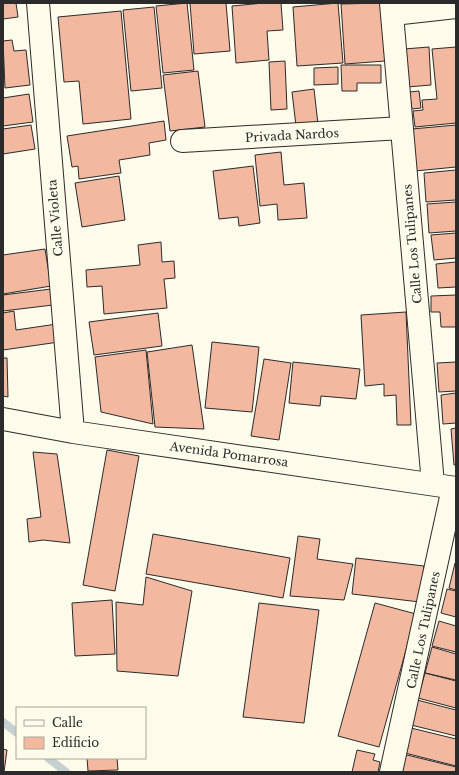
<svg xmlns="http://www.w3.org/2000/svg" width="459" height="775" viewBox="0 0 459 775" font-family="'Libre Baskerville',serif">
<rect width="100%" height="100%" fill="#fdfbea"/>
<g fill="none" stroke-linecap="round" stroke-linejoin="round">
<path stroke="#c7d0d0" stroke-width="8" d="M3,722l14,11
M48,758l18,14"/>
</g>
<path fill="#f2b8a0" stroke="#2b2b2b" d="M3,3h13l2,14 -15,2z
M187,3l7,67 -31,3 -7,-67z
M190,3h36l4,48 -36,3z
M264,3h17l2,27 -16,1 2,29 -33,3 -4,-57z
M338,3l5,60 -46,3 -4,-59z
M381,3l4,58 -40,3 -4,-60z
M154,7l8,81 -31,3 -8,-81z
M121,11l10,108 -48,5 -4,-43 -15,1 -6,-65z
M12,40l2,11 12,-1 4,35 -25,3 -2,-47z
M429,47l2,38 -24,2 -3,-38z
M456,47v76l-41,4 -2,-16 10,-1 -1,-10 15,-1 -5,-50z
M285,61l2,48 -16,1 -2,-48z
M341,65h40v18h-24v8h-15z
M338,67v17l-24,1v-17z
M198,71l7,56 -35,4 -7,-56z
M314,89l4,35 -22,2 -4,-34z
M419,91l2,17 -9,1 -3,-17z
M29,94l4,28 -30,4v-28z
M164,121l2,19 -17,3 1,12 -31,5 2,13 -42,6 -1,-13 -6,1 -5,-31z
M31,125l4,24 -32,5v-25z
M456,125v42l-41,4 -3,-42z
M281,152l3,33 20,-2 3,35 -29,2 -1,-16 -17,2 -5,-51z
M253,166l7,57 -21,3 -1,-9 -19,2 -6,-48z
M456,170v30l-30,2 -2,-29z
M119,176l6,44 -43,7 -7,-44z
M456,202v29l-27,2 -2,-29z
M456,233v25l-22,2 -3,-25z
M161,242l1,20 12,-1 1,17 -11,1 3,29 -63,6 -2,-28 -15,1 -1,-17 54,-5 -2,-20z
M45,249l6,37 -48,8v-39z
M456,262v25l-18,1 -2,-24z
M51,289l2,16 -50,6v-16z
M456,295v32h-15l-1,-15h-9v-16z
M14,311l2,19 41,-6 2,18 -56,8v-37z
M406,312l5,113h-14l-1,-30 -12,1v-12l-19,2 -4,-71z
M158,313l4,33 -68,9 -5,-33z
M212,342l47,5 -7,65 -47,-4z
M192,345l12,84 -49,-2 -8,-75z
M146,350l7,74 -52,-12 -6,-55z
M3,358h4l1,39 -5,-1z
M264,359l27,4 -12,77 -28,-4z
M293,362l67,7 -4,30 -35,-3 -1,10 -31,-3z
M456,362v29l-17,1 -2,-29z
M456,393v30l-13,1 -2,-29z
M456,428v37h-2l-3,-36z
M107,450l32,6 -24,135 -32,-6z
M33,452l24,2 13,89 -27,-3 -14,2 -2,-23 14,-2z
M153,534l137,24 -7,40 -137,-24z
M298,536l22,3 -3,20 36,5 -9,36 -54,-4z
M356,558l68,8 -4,36 -68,-8z
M455,563h1v27l-7,-2z
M146,577l46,14 -14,85 -61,-5 -1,-69 27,3z
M447,589l9,2v26l-15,-4z
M112,600l3,54 -40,2 -3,-53z
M259,603l60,7 -15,113 -61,-6z
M375,603l41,11 -37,133 -41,-11z
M439,621l17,5v26l-24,-6z
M432,647l24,7v26l-31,-7z
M425,673l31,8v27l-38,-10z
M417,700l39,10v26l-45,-11z
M411,728l45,11v27l-51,-13z
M3,749l4,1 -3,22h-1z
M357,750l18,4 -2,6 7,2 -2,10h-26z
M403,754l53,13v5h-58z
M87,758h30l1,12 -30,1z"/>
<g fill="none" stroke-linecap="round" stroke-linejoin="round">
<g stroke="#2b2b2b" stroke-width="24">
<path id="minor" d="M38,3l35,429
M391,3l42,481
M393,14l63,-7
M182,141l220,-13
M3,419l70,13 383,56
M391,772l62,-284"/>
</g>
<use href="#minor" stroke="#fdfbea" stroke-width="22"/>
</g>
<g text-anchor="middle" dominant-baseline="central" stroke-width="3" stroke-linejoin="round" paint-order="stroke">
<g font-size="12" fill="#2b2b2b" stroke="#fdfbea">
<text transform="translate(292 135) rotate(-3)">Privada Nardos</text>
<text transform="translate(55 218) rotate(-95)">Calle Violeta</text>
<text transform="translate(412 244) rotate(-95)">Calle Los Tulipanes</text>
<text transform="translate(229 454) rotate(8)">Avenida Pomarrosa</text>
<text transform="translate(423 630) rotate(-78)">Calle Los Tulipanes</text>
</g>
</g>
<rect width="459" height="775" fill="none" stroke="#2b2b2b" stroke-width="8"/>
<rect x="16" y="707" width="130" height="52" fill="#fdfbea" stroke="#a9a89e"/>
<rect x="24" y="720" width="20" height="6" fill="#fdfbea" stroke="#a9a89e"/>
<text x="52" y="727" font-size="12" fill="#2b2b2b">Calle</text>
<rect x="24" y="737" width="20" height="12" fill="#f2b8a0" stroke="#a9a89e"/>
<text x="52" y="747" font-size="12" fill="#2b2b2b">Edificio</text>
</svg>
